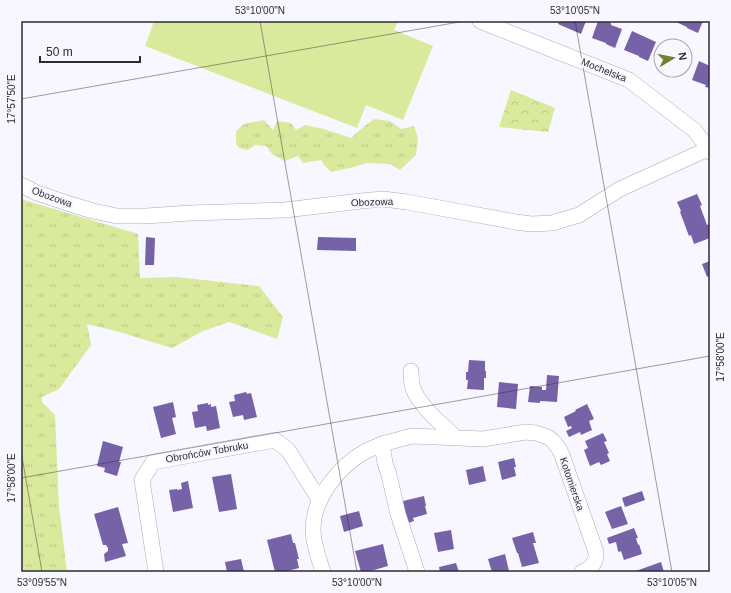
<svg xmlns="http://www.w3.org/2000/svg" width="731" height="593" viewBox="0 0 731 593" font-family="Arial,sans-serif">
<defs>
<pattern id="grass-tufts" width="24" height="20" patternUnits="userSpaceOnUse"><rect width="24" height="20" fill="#daea9c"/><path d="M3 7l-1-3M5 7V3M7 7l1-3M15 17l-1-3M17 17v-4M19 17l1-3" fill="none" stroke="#bbc987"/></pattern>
<pattern id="forest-crowns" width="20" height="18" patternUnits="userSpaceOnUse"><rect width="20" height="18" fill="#daea9c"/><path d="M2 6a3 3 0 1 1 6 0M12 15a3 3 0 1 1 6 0" fill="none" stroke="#bbc987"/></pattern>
</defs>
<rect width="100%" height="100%" fill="#f8f6ff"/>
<path fill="url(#grass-tufts)" d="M374,119l16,2 11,8 13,-3 4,12 -2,17 -16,15 -10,-6 -24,-1 -12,4 -23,5 -7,-7 -3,-5 -18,3 -5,-7 -13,5 -12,-6 -7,-9 -11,-1 -7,5 -9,-2 -3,-4v-13l8,-7 20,-4 9,10 4,-9 14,2 5,7 9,-5 19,4 27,9 10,-9z
M21,199l117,35 2,44 37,-1 82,9 24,31 -6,22 -48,-17 -26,9 -31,17 -56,-17 -29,-7 4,21 -32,44 -17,8v5l13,13 4,91 8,66h-46z"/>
<path fill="url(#forest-crowns)" d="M511,90l44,18 -7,24 -49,-5z"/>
<path fill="#daea9c" d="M154,21h244l-4,9 39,16 -30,74 -37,-15 -9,23 -212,-82z"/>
<path fill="#7662a7" d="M559,21h27l-5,13 -23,-10z
M598,21h8l5,2v2l11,4 -7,19 -9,-4v-1l-14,-5z
M677,21h26l-5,12 -11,-5v-1l-11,-5z
M632,31l24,11 -8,19 -9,-4v-1l-15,-6z
M699,61l11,5v22l-5,-1 1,-2 -14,-5z
M697,194l5,11 -2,1 7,19 2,-1 1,3v11l-16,6 -3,-9 -2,1 -9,-24 1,-1 -4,-9z
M146,237l9,1 -1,27h-9z
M318,237l38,1v13l-39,-1z
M710,261v20l-2,-5 -1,1 -5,-13z
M469,360l16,1v10h1v7h-2v12l-17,-1 1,-9h-2v-8h2z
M547,375l12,1 -2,26 -17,-1v2l-12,-1 2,-16 12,1v3h4z
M499,382l19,2 -2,25 -19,-2z
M246,392l1,2 4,-1 6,24 -13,3 -1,-5 -10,2 -4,-15 6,-1 -1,-6z
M173,402l3,15 -4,1 4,16 -15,4 -8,-31z
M208,403v2l3,-1v3l5,-1 4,22 -13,3 -1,-5 -11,2 -3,-16 6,-1 -1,-6z
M587,404l7,15 -5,2 3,9 -11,5 -1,-3 -11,5 -3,-6 6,-3 -1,-2 -3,1 -4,-10 12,-6 -1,-1z
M603,433l4,8 -3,1 5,11 -2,1 3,7 -9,4 -2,-3 -9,4 -6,-16 4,-2 -3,-7z
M103,441l20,6 -4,15h2l-4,14 -13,-4 1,-4 -8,-2z
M514,458l2,9h-2l2,9 -14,4 -4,-18z
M483,466l3,15 -17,4 -3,-15z
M231,474l6,35 -18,3 -7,-35z
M188,481l5,27 -20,4 -4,-22 8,-1v1l5,-1 -1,-6z
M642,491l3,9 -20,7 -3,-9z
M424,496l2,10h-1l2,8 -14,4 1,3 -9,3 -6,-22z
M621,506l7,18 -16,5 -7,-17z
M118,507l10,36 -6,1 4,12 -21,6 -1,-8 4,-3v-3l-2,-3h-3l-9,-31z
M359,511l4,15 -19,6 -4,-16z
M634,528l4,10h-2l2,7 1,-1 3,10 -18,6 -3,-9 -2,1 -1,-1 -2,-9 -7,2 -2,-6z
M451,530l3,19 -16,3 -4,-19z
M533,532l3,11h-3l6,20 -17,4 -4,-14h-1l-5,-15z
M291,534l2,9h2l4,16h-2l2,9 -15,4h-9l-8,-32z
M383,544l5,22 -21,6h-6l-6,-21z
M505,554l4,17 -4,1h-13l-4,-13z
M241,559l3,13h-17l-2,-10z
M661,562l3,10h-31z
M456,563l3,9h-19l-1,-5z"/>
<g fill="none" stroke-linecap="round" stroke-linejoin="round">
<g stroke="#ada8bd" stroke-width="16">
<path id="minor" d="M480,21l149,59 65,50 15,19 1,3
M21,185l16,8 36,12 20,6 24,5h29l44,-3 95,-3 76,-9 22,-2 24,3 109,20 15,2 21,-1 27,-8 41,-26 90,-41
M411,371c0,7 0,15 4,22 9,17 27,31 41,45
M156,572l-14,-92 11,-18 122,-22 13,10 32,51
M323,572c-4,-13 -10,-28 -10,-42 0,-32 26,-64 53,-79 5,-2 11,-5 16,-7
M417,572l-19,-58 -9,-39 -4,-12 -3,-19 30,-8 71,3 43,-7 10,1 12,4 5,4 6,8 3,6 34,97c1,11 -5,16 -14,20"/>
</g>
<use href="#minor" stroke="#fff" stroke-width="15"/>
</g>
<path fill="none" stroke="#2c2a33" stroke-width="1" stroke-opacity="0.45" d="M260,21l97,551M575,21l97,551M21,99l444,-78M21,451l21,121M21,478l689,-122"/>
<g text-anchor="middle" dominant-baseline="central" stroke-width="4" stroke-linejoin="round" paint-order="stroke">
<g font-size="10" fill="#2c2a33" stroke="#f8f6ff">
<text transform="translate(604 70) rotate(22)">Mochelska</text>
<text transform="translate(52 197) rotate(20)">Obozowa</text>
<text transform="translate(372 202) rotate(-2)">Obozowa</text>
<text transform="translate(207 452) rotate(-10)">Obrońców Tobruku</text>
<text transform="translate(572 484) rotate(71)">Kotomierska</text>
</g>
</g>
<rect width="731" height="593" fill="none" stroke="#f8f6ff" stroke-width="44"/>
<g transform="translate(673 58) rotate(80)"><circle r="19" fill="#f8f6ff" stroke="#a6a4ad"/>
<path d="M0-3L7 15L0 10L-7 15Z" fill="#73812f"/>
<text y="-6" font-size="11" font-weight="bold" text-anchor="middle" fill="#2c2a33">N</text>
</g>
<path d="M40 56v6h100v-6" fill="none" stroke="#2c2a33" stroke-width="2"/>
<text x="46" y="56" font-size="12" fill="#2c2a33" stroke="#f8f6ff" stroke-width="3" paint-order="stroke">50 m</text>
<rect x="22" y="22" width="687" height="549" fill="none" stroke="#2c2a33" stroke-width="1.5"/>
<g font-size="10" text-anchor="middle" fill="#2c2a33">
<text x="260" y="14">53°10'00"N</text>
<text x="575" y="14">53°10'05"N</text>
<text transform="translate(11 99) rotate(-90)" y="4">17°57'50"E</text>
<text transform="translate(720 357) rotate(-90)" y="4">17°58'00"E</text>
<text transform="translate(11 478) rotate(-90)" y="4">17°58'00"E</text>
<text x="42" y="586">53°09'55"N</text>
<text x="357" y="586">53°10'00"N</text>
<text x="672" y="586">53°10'05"N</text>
</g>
</svg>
